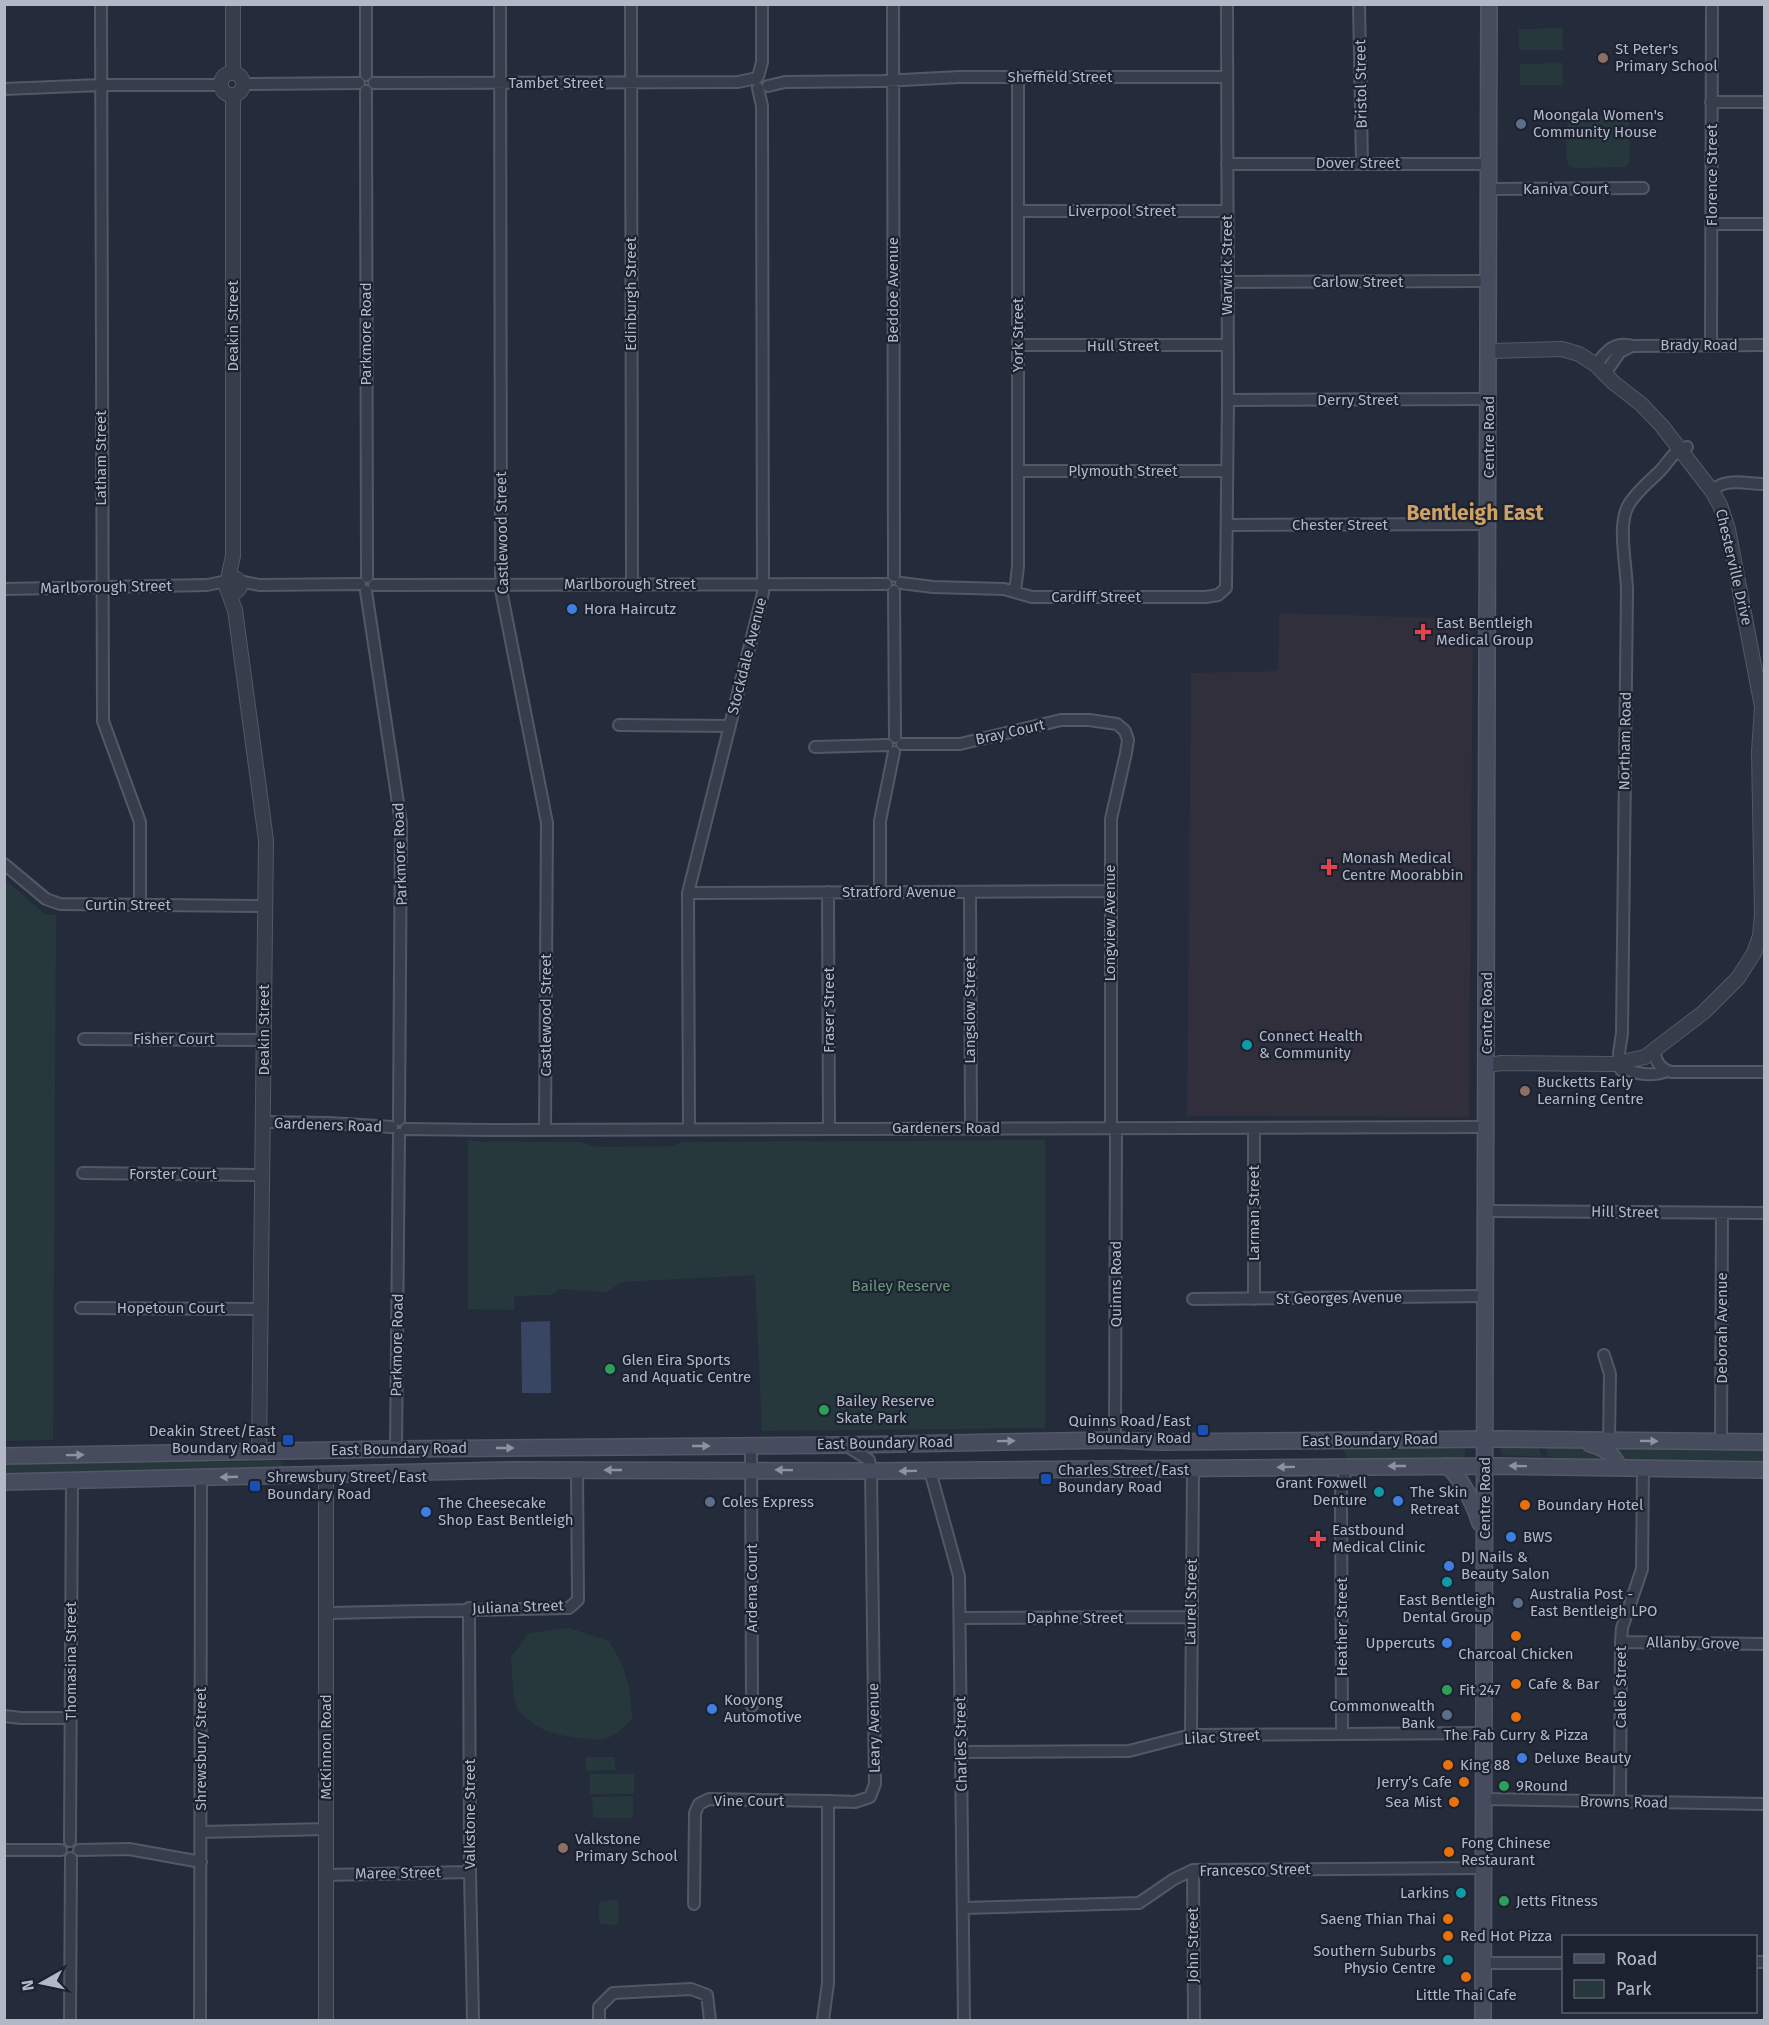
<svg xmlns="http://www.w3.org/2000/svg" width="1769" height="2025" viewBox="0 0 1769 2025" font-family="'Fira Sans',sans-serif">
<rect width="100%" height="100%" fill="#242b3b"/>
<path fill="#322f3c" d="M1279,613l194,6 -4,498 -282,-1 4,-443 87,-2z"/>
<path fill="#27383d" d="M1563,28v22h-44v-21z
M1563,63v22h-43v-21z
M1574,115l52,2 3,5 1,39 -4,6 -52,1 -5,-2c-4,-8 -4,-42 1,-50z
M4,879l42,36h10l-3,525 -48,1z
M468,1140l13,2h99l17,5 76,-1 8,-4 364,-2v288l-283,3 -7,-156 -133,7 -16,10 -47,-3 -8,6 -37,1v14l-46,-1z
M1363,1445l33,4h69v12l-118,-1 -4,-13z
M1501,1445l37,1 4,11 -41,-2z
M1609,1446l155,1v18l-140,-2z
M1548,1447l43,3 18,10 -60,-3 -3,-7z
M177,1459l36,3 65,-1 5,3 -2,5 -276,7 -1,-15z
M569,1628l40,13c17,27 22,46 23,78 -8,8 -15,16 -26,19 -9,3 -19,1 -28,0 -25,-4 -40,-7 -58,-26 -8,-10 -8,-42 -9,-55l18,-24z
M586,1757h29v13l-29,1z
M590,1774h44v20h-44z
M633,1796v22h-40l-1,-21z
M616,1900l3,3v18l-4,4 -14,-1 -2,-4v-16l3,-3z"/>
<path fill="#394663" d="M550,1321l1,72h-29l-1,-71z"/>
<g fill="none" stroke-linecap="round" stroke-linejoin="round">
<g stroke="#535866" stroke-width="14">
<path id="minor" d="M101,4l2,717 37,101v83
M500,4l1,586 46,233 -2,307
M631,4l1,579
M893,4l1,572
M1359,4l3,159
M366,75v-71
M758,77l4,-15v-58
M374,83l364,-1 19,-4
M244,84l115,-1
M768,86l17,-4 98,-1 76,-4h268
M4,89l97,-4h120
M366,91l1,486
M1711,102h53
M1227,164h262
M1489,189l154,-1
M1018,211h209
M1712,224h52
M1227,282l262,-1
M1019,345h208
M1711,345l1,-341
M1596,365c10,-14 18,-24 37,-19l131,-1
M1604,375l16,-23 12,-6
M1228,400l261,-1
M1018,471h209
M1712,491c13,-14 35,-7 52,-7
M1227,525l262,-1
M239,581l20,4 101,-1
M901,583l32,4 71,2 28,8h174l12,-2 8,-7 2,-188 -1,-396
M374,585l512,-1
M4,589l203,-4 20,-4
M366,591l35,232 -2,297
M894,591l1,146
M1015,592l3,-26v-489
M619,725l111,1
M902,744h58l101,-24h28l28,4 8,7 3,9 -2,13 -15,66v309
M815,747l72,-2
M4,864l42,35 14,5 205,2
M828,892l1,236
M880,892v-71l14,-69
M970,892l1,236
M688,893l422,-2
M84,1039l180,1
M1655,1051c0,11 6,18 16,21h93
M1621,1070l-2,-17 3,-20 5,-442c0,-23 -10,-65 1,-85 7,-13 21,-24 32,-35 9,-9 13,-21 27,-24
M1628,1070c12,5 27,6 39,1
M263,1122l67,1 62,4
M1254,1128v171
M406,1129l84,1 996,-3
M689,1129l-1,-236 75,-300 -1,-487 -4,-18
M83,1173l180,2
M1486,1211l278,2
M1193,1299l292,-3
M81,1308l180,1
M1604,1355l6,19 -1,67
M1115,1440l1,-312
M1721,1442l1,-229
M751,1445l1,261
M396,1449l3,-315
M930,1471l29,105 5,444
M469,1608l1,264 3,148
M327,1613l242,-5 9,-8 -1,-130
M960,1618l231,-1
M1621,1642l143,2
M4,1716l17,2h50
M1342,1733l-1,-247 3,-6 1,-13
M1191,1735l2,-267
M961,1752l168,-1 62,-16 293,-2
M1484,1799l280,5
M1620,1802l1,-160 1,-14 20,-59 1,-101
M201,1832l125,-3
M70,1841l2,-361
M4,1850h57
M79,1850l50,-1 72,13
M1193,1870l1,150
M326,1875l144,-3
M694,1904l1,-91 4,-9 10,-5 119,2
M963,1908l176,-5 35,-24 19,-9 291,-2
M1756,1962h8
M1483,1963h81
M70,2020l1,-162
M200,2020l1,-543
M599,2020v-13l14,-14 78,-4 16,6 3,25
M823,2020l5,-37v-182l27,1 15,-5 5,-13 -4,-313 -2,-11 -22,-14"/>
</g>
<g stroke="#535866" stroke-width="16">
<path id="tertiary" d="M233,4v69
M221 84a11 11 0 1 1 22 0a11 11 0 1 1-22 0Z
M226 585a7 7 0 1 1 14 0a7 7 0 1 1-14 0Z
M228,579l5,-23v-460
M228,591l7,19 31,230 -7,612
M1486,1066l14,-3 113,1 32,-7 59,-45 34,-34 16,-25 6,-17 2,-22 -3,-162 3,-45 -34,-178 -8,-24 -8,-14 -50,-65 -21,-22 -27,-21 -18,-18 -17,-11 -17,-5 -72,2
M326,2020v-546"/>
</g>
<g stroke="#535866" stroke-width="18">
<path id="secondary" d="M1590,1444c13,3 25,11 29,24
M4,1456l392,-7 450,-4 269,-5 45,2 339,-3 265,3
M1448,1466c16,17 25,35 32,57
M4,1482l505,-12 362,1 628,-5 265,4
M1483,2020l6,-2016"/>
</g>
<use href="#minor" stroke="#373d4b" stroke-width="10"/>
<use href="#tertiary" stroke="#373d4b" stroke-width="14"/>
<use href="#secondary" stroke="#464c5e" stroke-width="15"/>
</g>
<defs><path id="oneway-solid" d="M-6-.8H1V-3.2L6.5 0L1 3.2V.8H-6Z" transform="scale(1.5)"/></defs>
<g fill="#8d92a2">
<use href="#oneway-solid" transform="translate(1006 1441) rotate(-1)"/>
<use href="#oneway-solid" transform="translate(1649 1441) rotate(1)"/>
<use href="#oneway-solid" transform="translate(701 1446)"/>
<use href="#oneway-solid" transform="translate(505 1448)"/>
<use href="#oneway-solid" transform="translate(75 1455) rotate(-1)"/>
<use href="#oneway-solid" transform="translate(1397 1466) rotate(180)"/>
<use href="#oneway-solid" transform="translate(1518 1466) rotate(-179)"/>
<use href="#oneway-solid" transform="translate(1286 1467) rotate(179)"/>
<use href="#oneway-solid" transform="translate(613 1470) rotate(180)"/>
<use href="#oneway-solid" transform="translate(784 1470) rotate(-179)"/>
<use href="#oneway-solid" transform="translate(908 1471) rotate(179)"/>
<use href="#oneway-solid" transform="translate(229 1477) rotate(178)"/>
</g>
<g fill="#8d6e63" stroke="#1d2230" stroke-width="2">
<circle cx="1603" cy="58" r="6"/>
<circle cx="1525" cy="1091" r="6"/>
<circle cx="563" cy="1848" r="6"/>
</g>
<g fill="#5c6f8a" stroke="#1d2230" stroke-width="2">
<circle cx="1521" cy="124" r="6"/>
<circle cx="710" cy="1502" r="6"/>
<circle cx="1518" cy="1603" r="6"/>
<circle cx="1447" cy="1715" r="6"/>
</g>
<g fill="#3f7fe0" stroke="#1d2230" stroke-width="2">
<circle cx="572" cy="609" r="6"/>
<circle cx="1398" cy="1501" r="6"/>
<circle cx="426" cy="1512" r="6"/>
<circle cx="1511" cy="1537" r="6"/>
<circle cx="1449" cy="1566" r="6"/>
<circle cx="1447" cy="1643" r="6"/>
<circle cx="712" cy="1709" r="6"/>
<circle cx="1522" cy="1758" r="6"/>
</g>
<g fill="#e0444e" stroke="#1d2230" stroke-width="2">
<path d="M1420 623h6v6h6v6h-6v6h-6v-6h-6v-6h6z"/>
<path d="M1326 858h6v6h6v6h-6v6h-6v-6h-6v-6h6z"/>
<path d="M1315 1530h6v6h6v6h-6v6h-6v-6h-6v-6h6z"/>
</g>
<g fill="#0f9aa8" stroke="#1d2230" stroke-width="2">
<circle cx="1247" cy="1045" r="6"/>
<circle cx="1379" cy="1492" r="6"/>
<circle cx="1447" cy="1582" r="6"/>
<circle cx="1461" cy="1893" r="6"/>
<circle cx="1448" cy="1960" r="6"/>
</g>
<g fill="#2e9e5b" stroke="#1d2230" stroke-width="2">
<circle cx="610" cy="1369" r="6"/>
<circle cx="824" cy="1410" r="6"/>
<circle cx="1447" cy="1690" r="6"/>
<circle cx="1504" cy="1786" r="6"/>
<circle cx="1504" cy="1901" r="6"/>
</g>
<g fill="#1a4fb4" stroke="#1d2230" stroke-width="2">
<rect x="1197" y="1424" width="12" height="12" rx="3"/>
<rect x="282" y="1434" width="12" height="12" rx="3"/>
<rect x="1040" y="1473" width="12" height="12" rx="3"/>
<rect x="249" y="1480" width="12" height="12" rx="3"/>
</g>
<g fill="#e8710a" stroke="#1d2230" stroke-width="2">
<circle cx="1525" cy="1505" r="6"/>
<circle cx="1516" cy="1636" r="6"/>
<circle cx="1516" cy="1684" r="6"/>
<circle cx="1516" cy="1717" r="6"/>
<circle cx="1448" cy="1765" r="6"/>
<circle cx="1464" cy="1782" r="6"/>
<circle cx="1454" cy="1802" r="6"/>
<circle cx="1449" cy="1852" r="6"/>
<circle cx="1448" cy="1919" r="6"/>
<circle cx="1448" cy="1936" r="6"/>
<circle cx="1466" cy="1977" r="6"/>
</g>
<g text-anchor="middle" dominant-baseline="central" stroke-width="4.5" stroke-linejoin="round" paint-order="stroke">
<g font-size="15" fill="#b3b8c7" stroke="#1d2230" text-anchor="start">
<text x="1615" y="49">St Peter's<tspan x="1615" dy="17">Primary School</tspan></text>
<text x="1533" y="115">Moongala Women's<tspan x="1533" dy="17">Community House</tspan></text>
<text x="584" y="609">Hora Haircutz</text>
<text x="1436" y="623">East Bentleigh<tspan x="1436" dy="17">Medical Group</tspan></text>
<text x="1342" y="858">Monash Medical<tspan x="1342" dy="17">Centre Moorabbin</tspan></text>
<text x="1259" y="1036">Connect Health<tspan x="1259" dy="17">&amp; Community</tspan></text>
<text x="1537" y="1082">Bucketts Early<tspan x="1537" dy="17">Learning Centre</tspan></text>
<text x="622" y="1360">Glen Eira Sports<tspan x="622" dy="17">and Aquatic Centre</tspan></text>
<text x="836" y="1401">Bailey Reserve<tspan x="836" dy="17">Skate Park</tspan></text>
<text x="1191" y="1421" text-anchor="end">Quinns Road/East<tspan x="1191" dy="17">Boundary Road</tspan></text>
<text x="276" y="1431" text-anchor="end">Deakin Street/East<tspan x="276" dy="17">Boundary Road</tspan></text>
<text x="1058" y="1470">Charles Street/East<tspan x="1058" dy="17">Boundary Road</tspan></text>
<text x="267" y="1477">Shrewsbury Street/East<tspan x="267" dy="17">Boundary Road</tspan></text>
<text x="1367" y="1483" text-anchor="end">Grant Foxwell<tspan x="1367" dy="17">Denture</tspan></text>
<text x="1410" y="1492">The Skin<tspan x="1410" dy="17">Retreat</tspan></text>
<text x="722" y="1502">Coles Express</text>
<text x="438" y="1503">The Cheesecake<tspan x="438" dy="17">Shop East Bentleigh</tspan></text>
<text x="1537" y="1505">Boundary Hotel</text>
<text x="1332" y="1530">Eastbound<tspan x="1332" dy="17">Medical Clinic</tspan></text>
<text x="1523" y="1537">BWS</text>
<text x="1461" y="1557">DJ Nails &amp;<tspan x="1461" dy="17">Beauty Salon</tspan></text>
<text x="1530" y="1594">Australia Post -<tspan x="1530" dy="17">East Bentleigh LPO</tspan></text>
<text x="1447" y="1600" text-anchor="middle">East Bentleigh<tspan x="1447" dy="17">Dental Group</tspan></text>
<text x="1435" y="1643" text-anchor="end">Uppercuts</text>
<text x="1516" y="1654" text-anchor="middle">Charcoal Chicken</text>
<text x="1528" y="1684">Cafe &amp; Bar</text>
<text x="1459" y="1690">Fit 247</text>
<text x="724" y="1700">Kooyong<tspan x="724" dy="17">Automotive</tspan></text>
<text x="1435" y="1706" text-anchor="end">Commonwealth<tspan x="1435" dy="17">Bank</tspan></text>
<text x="1516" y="1735" text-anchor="middle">The Fab Curry &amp; Pizza</text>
<text x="1534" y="1758">Deluxe Beauty</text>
<text x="1460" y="1765">King 88</text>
<text x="1452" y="1782" text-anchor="end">Jerry’s Cafe</text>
<text x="1516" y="1786">9Round</text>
<text x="1442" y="1802" text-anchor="end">Sea Mist</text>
<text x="575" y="1839">Valkstone<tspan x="575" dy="17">Primary School</tspan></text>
<text x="1461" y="1843">Fong Chinese<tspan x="1461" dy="17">Restaurant</tspan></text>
<text x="1449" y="1893" text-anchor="end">Larkins</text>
<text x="1516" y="1901">Jetts Fitness</text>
<text x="1436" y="1919" text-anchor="end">Saeng Thian Thai</text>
<text x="1460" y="1936">Red Hot Pizza</text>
<text x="1436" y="1951" text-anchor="end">Southern Suburbs<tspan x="1436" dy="17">Physio Centre</tspan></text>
<text x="1466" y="1995" text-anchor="middle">Little Thai Cafe</text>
</g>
<g font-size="15" fill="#b3b8c7" stroke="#1d2230">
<text x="1060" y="77">Sheffield Street</text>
<text x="556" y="83">Tambet Street</text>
<text transform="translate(1361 84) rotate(-91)">Bristol Street</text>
<text x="1358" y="163">Dover Street</text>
<text transform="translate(1712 175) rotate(-90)">Florence Street</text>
<text x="1566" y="189">Kaniva Court</text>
<text x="1122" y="211">Liverpool Street</text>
<text transform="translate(1227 265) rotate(-90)">Warwick Street</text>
<text x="1358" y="282">Carlow Street</text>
<text transform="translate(893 290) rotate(-90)">Beddoe Avenue</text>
<text transform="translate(631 294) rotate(-90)">Edinburgh Street</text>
<text transform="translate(233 326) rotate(-90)">Deakin Street</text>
<text transform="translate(366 334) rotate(-90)">Parkmore Road</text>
<text transform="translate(1018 335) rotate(-90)">York Street</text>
<text x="1699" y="345">Brady Road</text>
<text x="1123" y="346">Hull Street</text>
<text x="1358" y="400">Derry Street</text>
<text transform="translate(1489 437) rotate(-90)">Centre Road</text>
<text transform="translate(101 458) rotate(-90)">Latham Street</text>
<text x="1123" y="471">Plymouth Street</text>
<text x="1340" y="525">Chester Street</text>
<text transform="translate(502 533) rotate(-91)">Castlewood Street</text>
<text transform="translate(1734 567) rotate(77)">Chesterville Drive</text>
<text x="630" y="584">Marlborough Street</text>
<text transform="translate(106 587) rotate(-1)">Marlborough Street</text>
<text x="1096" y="597">Cardiff Street</text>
<text transform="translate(747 656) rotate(-76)">Stockdale Avenue</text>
<text transform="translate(1010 732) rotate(-13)">Bray Court</text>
<text transform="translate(1625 741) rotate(-89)">Northam Road</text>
<text transform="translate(400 854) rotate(-92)">Parkmore Road</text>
<text x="899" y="892">Stratford Avenue</text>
<text x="128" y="905">Curtin Street</text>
<text transform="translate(1110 923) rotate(-90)">Longview Avenue</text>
<text transform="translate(829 1010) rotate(-90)">Fraser Street</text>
<text transform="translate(970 1010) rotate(-90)">Langslow Street</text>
<text transform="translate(1487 1013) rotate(-90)">Centre Road</text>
<text transform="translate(546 1015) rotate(-90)">Castlewood Street</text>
<text transform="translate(264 1030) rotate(-90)">Deakin Street</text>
<text x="174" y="1039">Fisher Court</text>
<text transform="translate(328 1125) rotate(2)">Gardeners Road</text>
<text x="946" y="1128">Gardeners Road</text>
<text x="173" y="1174">Forster Court</text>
<text transform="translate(1625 1212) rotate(1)">Hill Street</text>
<text transform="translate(1254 1213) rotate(-90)">Larman Street</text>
<text transform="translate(1116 1284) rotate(-90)">Quinns Road</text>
<text transform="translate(1339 1298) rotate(-1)">St Georges Avenue</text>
<text x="171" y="1308">Hopetoun Court</text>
<text transform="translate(1722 1328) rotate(-90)">Deborah Avenue</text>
<text transform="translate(397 1345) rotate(-89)">Parkmore Road</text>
<text transform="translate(1370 1440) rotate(-1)">East Boundary Road</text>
<text transform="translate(885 1443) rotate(-1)">East Boundary Road</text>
<text transform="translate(399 1449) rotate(-1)">East Boundary Road</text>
<text transform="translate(1485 1498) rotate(-90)">Centre Road</text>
<text transform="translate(752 1588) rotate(-90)">Ardena Court</text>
<text transform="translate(1191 1602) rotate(-89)">Laurel Street</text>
<text transform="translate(518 1607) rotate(-2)">Juliana Street</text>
<text x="1075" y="1618">Daphne Street</text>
<text transform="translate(1342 1627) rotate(-90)">Heather Street</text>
<text transform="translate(1693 1643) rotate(1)">Allanby Grove</text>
<text transform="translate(71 1661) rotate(-90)">Thomasina Street</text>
<text transform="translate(1621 1687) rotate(-90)">Caleb Street</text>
<text transform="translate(874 1728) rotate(-91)">Leary Avenue</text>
<text transform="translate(1222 1737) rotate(-3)">Lilac Street</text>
<text transform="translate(961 1744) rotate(-91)">Charles Street</text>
<text transform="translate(326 1747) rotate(-90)">McKinnon Road</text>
<text transform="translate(201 1749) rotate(-90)">Shrewsbury Street</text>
<text x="749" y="1801">Vine Court</text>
<text transform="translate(1624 1802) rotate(1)">Browns Road</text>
<text transform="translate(470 1814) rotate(-90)">Valkstone Street</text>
<text transform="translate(1255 1870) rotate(-1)">Francesco Street</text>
<text transform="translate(398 1873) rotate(-1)">Maree Street</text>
<text transform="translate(1193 1945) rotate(-90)">John Street</text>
</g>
<g font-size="15" fill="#6b977a" stroke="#1d2230">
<text x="901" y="1286">Bailey Reserve</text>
</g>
<g font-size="21" font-weight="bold" fill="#cfa165" stroke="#1d2230">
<text x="1475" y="513">Bentleigh East</text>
</g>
</g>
<rect width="1769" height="2025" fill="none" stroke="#b3b8c7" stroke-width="12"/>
<rect x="1562" y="1935" width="195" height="78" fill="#1d2230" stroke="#595e6c" stroke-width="1.5"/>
<rect x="1574" y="1954" width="30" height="9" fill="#464c5e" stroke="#595e6c" stroke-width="1.5"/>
<text x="1616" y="1965" font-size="18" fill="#b3b8c7">Road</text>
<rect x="1574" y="1980" width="30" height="18" fill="#27383d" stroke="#595e6c" stroke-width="1.5"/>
<text x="1616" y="1995" font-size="18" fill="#b3b8c7">Park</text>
<g transform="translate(42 1983) rotate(261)" stroke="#1d2230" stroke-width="4.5" paint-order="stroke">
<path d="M0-4.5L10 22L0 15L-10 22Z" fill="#b3b8c7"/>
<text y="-9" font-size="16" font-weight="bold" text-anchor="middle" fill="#b3b8c7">N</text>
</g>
</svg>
